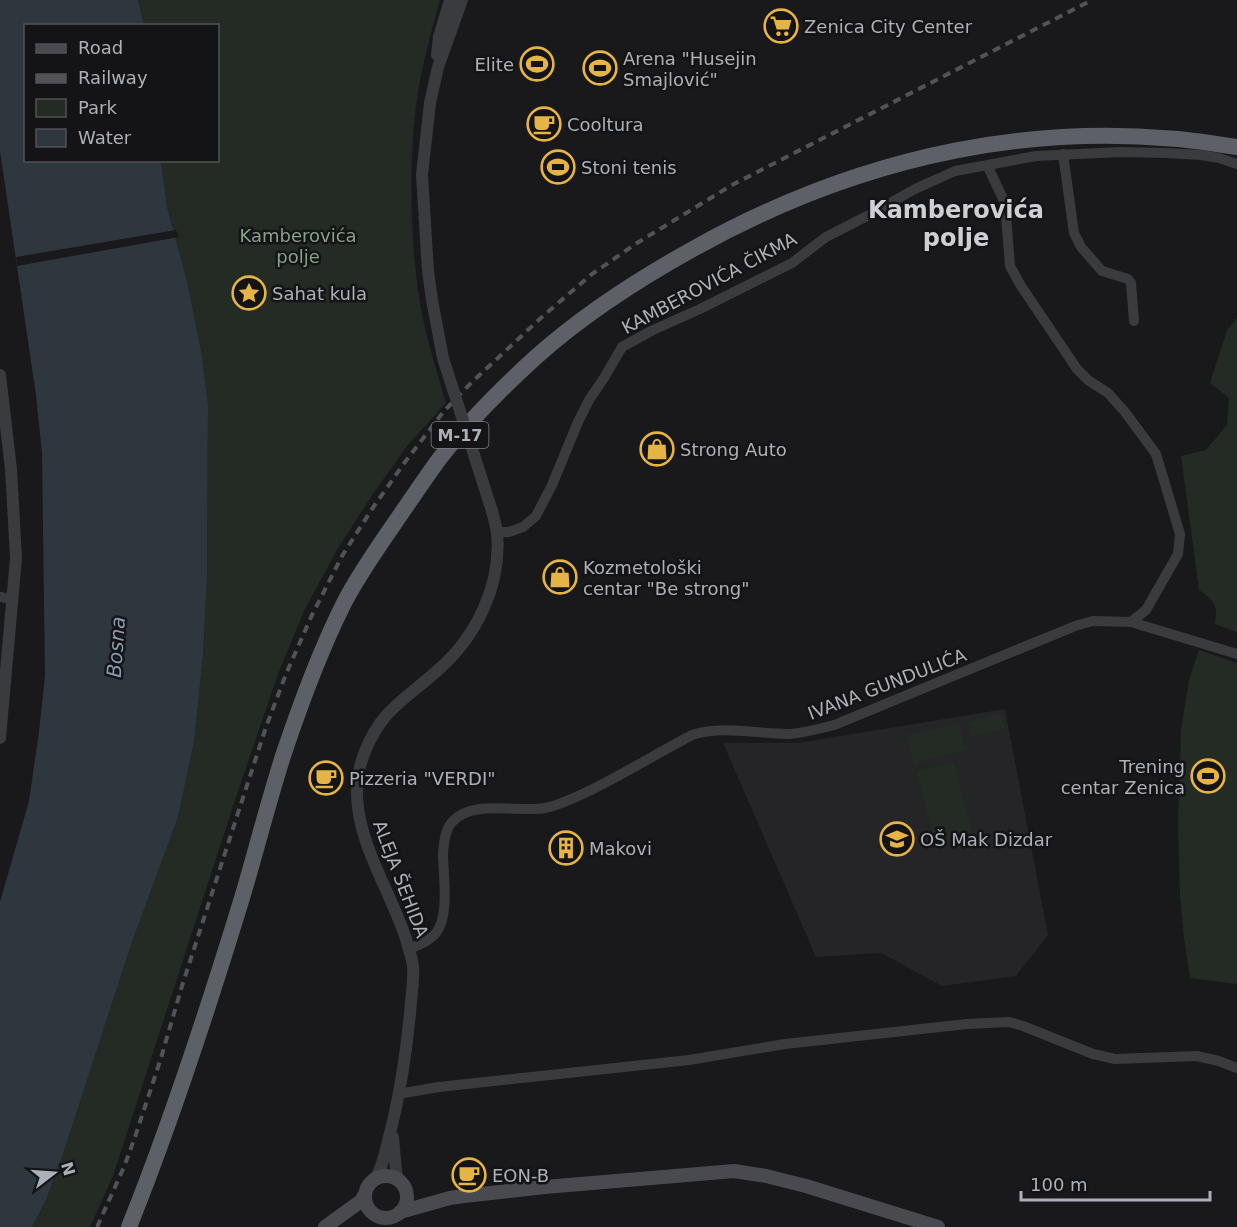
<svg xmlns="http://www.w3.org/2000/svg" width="1237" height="1227" viewBox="0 0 1237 1227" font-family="'DejaVu Sans',sans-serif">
<rect width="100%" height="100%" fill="#19191b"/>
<path fill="#252528" d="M1005,709l43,226 -32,41 -74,10 -61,-33 -65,4 -93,-214h75z"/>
<path fill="#232b24" d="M138,0h302c-9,33 -18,65 -23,99 -9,65 -7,146 4,210 6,32 16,63 25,94l-39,43 -32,45 -37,57 -34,63 -26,63 -43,126 -122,376 -23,51h-58l15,-29 17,-47 67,-206 47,-128 16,-75 9,-86 4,-77 1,-174 -6,-49 -15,-75 -20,-74 -6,-46 57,-1v-134l-74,-1z
M1237,318v314l-22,-8c3,-19 0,-23 -16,-34l-18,-134 25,-6 21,-25 2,-27 -19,-15 17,-53z
M1199,650l38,13v321l-47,-6 -6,-40 -4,-42 -2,-73 3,-93 8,-50z
M1001,713l4,16 -33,8 -5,-15z
M959,723l7,27 -52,14 -7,-29z
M954,762l19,73 -37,11 -20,-75z"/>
<path fill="#2f373e" d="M0,0h138l6,25 -118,1v134l135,1 6,46 20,74 15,75 6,49 -1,174 -4,77 -9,86 -16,75 -47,128 -67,206 -17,47 -15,29h-32v-325l29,-101 10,-69 6,-56 -3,-223 -6,-58 -36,-244z"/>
<path fill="#19191b" d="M176,230l3,7 -162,29 -1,-9z"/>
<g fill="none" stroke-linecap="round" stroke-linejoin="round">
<path stroke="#3a3b3f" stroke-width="10" d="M1063,154l11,79 7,14 21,24 26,8 3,4 3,38
M987,165l18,38 5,63 11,20 56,83 11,11 20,13 17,19 31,42 24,80 -2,20 -32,56 -15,12
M497,532h12l14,-5 13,-11 16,-31 26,-63 11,-22 15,-22 18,-31 31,-17 47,-21 92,-46 34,-26 41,-21 48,-27 40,-18 81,-15 85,-4 45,1 35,2 18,3 18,6
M0,597l13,2
M409,949c9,-4 20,-7 27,-16 14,-18 7,-58 7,-80 1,-10 2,-23 9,-31 20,-23 66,-9 93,-14 16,-3 31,-11 46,-18 34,-17 67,-37 101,-55 32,-10 64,-1 96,-1 16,-1 31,-5 46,-9l241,-99 18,-5 38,1 106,32
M398,1094l41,-7 250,-27 96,-16 182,-20 42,-2 14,4 70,28 22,5 82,-3 22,5 18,7"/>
<path stroke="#3a3b3f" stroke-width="12" d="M437,55l2,-18 11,-37
M430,103l8,-36 24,-67
M0,375l11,94 5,89 -16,180
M393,1137l3,34 2,9
M375,1179c7,-11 10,-25 13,-38 12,-45 19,-92 23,-139 1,-12 3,-25 2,-36 -1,-9 -5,-18 -7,-27 -19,-59 -67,-121 -42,-185 17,-45 41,-54 74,-84 38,-33 64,-85 59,-137 -1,-7 -3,-15 -5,-22"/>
<path stroke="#484a4f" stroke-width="14" d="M365 1197a21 21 0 1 1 42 0a21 21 0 1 1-42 0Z
M400,1212l50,-14 14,-2 81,-9 189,-16 32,5 40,10 132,41
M325,1227l36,-26 4,-7"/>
<path stroke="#5e6067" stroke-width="16" d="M129,1227c43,-107 79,-218 113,-329 14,-47 26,-95 41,-142 17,-51 37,-105 61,-153 17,-33 40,-64 61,-95 12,-17 23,-34 35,-50 27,-35 63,-71 96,-101 47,-42 101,-77 157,-108 168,-94 353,-135 544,-102"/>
<path stroke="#515358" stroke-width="4" stroke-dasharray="8 6" stroke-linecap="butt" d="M97,1227l27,-60 11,-30 26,-79 21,-72 56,-173 28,-86 20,-53 26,-59 30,-59 30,-47 33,-47 39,-51 28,-29 71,-66 49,-42 45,-31 95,-58 360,-185"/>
<path stroke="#3a3b3f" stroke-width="12" d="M430,103l-8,72 6,96 4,29 11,58 49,153"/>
</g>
<defs>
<g id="supermarket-ring" transform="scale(1.725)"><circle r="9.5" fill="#141416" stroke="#e6b445" stroke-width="1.5"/><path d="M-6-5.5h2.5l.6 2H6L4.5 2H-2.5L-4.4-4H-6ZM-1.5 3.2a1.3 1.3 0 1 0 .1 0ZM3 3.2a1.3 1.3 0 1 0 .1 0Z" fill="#e6b445"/></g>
<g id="stadium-ring" transform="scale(1.725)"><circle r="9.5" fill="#141416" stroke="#e6b445" stroke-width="1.5"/><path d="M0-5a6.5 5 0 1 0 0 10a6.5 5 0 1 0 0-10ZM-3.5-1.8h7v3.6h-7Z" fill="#e6b445"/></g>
<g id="cafe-ring" transform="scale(1.725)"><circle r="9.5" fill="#141416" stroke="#e6b445" stroke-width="1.5"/><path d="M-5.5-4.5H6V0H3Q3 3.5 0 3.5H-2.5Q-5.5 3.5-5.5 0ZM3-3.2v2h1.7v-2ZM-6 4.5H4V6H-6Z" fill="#e6b445"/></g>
<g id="sight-ring" transform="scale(1.725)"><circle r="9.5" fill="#141416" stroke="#e6b445" stroke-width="1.5"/><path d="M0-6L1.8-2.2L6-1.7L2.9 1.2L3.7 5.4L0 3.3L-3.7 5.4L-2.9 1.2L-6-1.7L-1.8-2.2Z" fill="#e6b445"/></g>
<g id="shop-ring" transform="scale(1.725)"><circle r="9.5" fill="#141416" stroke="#e6b445" stroke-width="1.5"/><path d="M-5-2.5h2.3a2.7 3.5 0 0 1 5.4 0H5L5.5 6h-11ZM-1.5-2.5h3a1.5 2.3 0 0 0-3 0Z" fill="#e6b445"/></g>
<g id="school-ring" transform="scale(1.725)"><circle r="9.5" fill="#141416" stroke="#e6b445" stroke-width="1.5"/><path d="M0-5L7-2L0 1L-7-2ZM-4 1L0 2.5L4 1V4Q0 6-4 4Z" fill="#e6b445"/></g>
<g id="building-ring" transform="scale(1.725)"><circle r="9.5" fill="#141416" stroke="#e6b445" stroke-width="1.5"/><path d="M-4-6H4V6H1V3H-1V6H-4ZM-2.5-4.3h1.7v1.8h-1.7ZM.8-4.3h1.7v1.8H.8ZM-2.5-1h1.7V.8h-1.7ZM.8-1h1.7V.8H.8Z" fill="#e6b445"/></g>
</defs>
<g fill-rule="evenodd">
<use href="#supermarket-ring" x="781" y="26"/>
<use href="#stadium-ring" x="537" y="64"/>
<use href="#stadium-ring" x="600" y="68"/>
<use href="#cafe-ring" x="544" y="124"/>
<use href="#stadium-ring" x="558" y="167"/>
<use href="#sight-ring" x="249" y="293"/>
<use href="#shop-ring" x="657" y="449"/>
<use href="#shop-ring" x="560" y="577"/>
<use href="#stadium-ring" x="1208" y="776"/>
<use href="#cafe-ring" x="326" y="778"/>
<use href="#school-ring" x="897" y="839"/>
<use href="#building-ring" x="566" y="848"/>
<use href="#cafe-ring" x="469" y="1175"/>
</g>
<g text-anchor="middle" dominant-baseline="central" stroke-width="5" stroke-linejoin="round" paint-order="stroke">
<rect fill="#141416" stroke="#7e8188" stroke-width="1.5" x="431.5" y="422" width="57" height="26" rx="4.5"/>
<g font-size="16" font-weight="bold" fill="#acb0b9">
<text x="460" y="435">M-17</text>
</g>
<g font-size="18" fill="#acb0b9" stroke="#141416" text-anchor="start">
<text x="804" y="26">Zenica City Center</text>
<text x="623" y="58">Arena "Husejin<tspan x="623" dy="21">Smajlović"</tspan></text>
<text x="514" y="64" text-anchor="end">Elite</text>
<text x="567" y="124">Cooltura</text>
<text x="581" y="167">Stoni tenis</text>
<text x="272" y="293">Sahat kula</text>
<text x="680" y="449">Strong Auto</text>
<text x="583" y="567">Kozmetološki<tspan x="583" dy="21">centar "Be strong"</tspan></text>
<text x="1185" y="766" text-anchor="end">Trening<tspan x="1185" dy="21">centar Zenica</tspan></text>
<text x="349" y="778">Pizzeria "VERDI"</text>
<text x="920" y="839">OŠ Mak Dizdar</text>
<text x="589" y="848">Makovi</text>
<text x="492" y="1175">EON-B</text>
</g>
<g font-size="18" fill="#85a387" stroke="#141416">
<text x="298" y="235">Kamberovića<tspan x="298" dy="21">polje</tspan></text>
</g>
<g font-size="18" fill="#acb0b9" stroke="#141416">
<text transform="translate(709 283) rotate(-28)">KAMBEROVIĆA ČIKMA</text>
<text transform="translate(887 684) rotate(-21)">IVANA GUNDULIĆA</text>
<text transform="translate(401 879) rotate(69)">ALEJA ŠEHIDA</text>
</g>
<g font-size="20" font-style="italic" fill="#869cb2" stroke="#141416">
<text transform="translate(116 647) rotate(-86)">Bosna</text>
</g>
<g font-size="24" font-weight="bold" fill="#cdcfd6" stroke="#141416">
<text x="956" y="210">Kamberovića<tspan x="956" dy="28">polje</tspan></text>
</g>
</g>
<rect x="24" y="24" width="195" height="138" fill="#141416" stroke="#515257" stroke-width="1.5"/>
<rect x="36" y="44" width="30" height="9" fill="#484a4f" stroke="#515257" stroke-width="1.5"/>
<text x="78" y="54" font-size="18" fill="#acb0b9">Road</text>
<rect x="36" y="74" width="30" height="9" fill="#515358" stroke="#515257" stroke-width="1.5"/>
<text x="78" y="84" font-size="18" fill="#acb0b9">Railway</text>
<rect x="36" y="99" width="30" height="18" fill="#232b24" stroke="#515257" stroke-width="1.5"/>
<text x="78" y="114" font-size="18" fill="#acb0b9">Park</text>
<rect x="36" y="129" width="30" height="18" fill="#2f373e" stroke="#515257" stroke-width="1.5"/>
<text x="78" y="144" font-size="18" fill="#acb0b9">Water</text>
<g transform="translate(54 1173) rotate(73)" stroke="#141416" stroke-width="4.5" paint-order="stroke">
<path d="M0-4.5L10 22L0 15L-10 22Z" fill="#acb0b9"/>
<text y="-9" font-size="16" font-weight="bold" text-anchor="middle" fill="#acb0b9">N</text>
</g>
<path d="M1021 1191v9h189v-9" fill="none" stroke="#acb0b9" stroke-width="3"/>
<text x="1030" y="1191" font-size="18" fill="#acb0b9" stroke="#141416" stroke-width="4.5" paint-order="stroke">100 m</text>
</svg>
